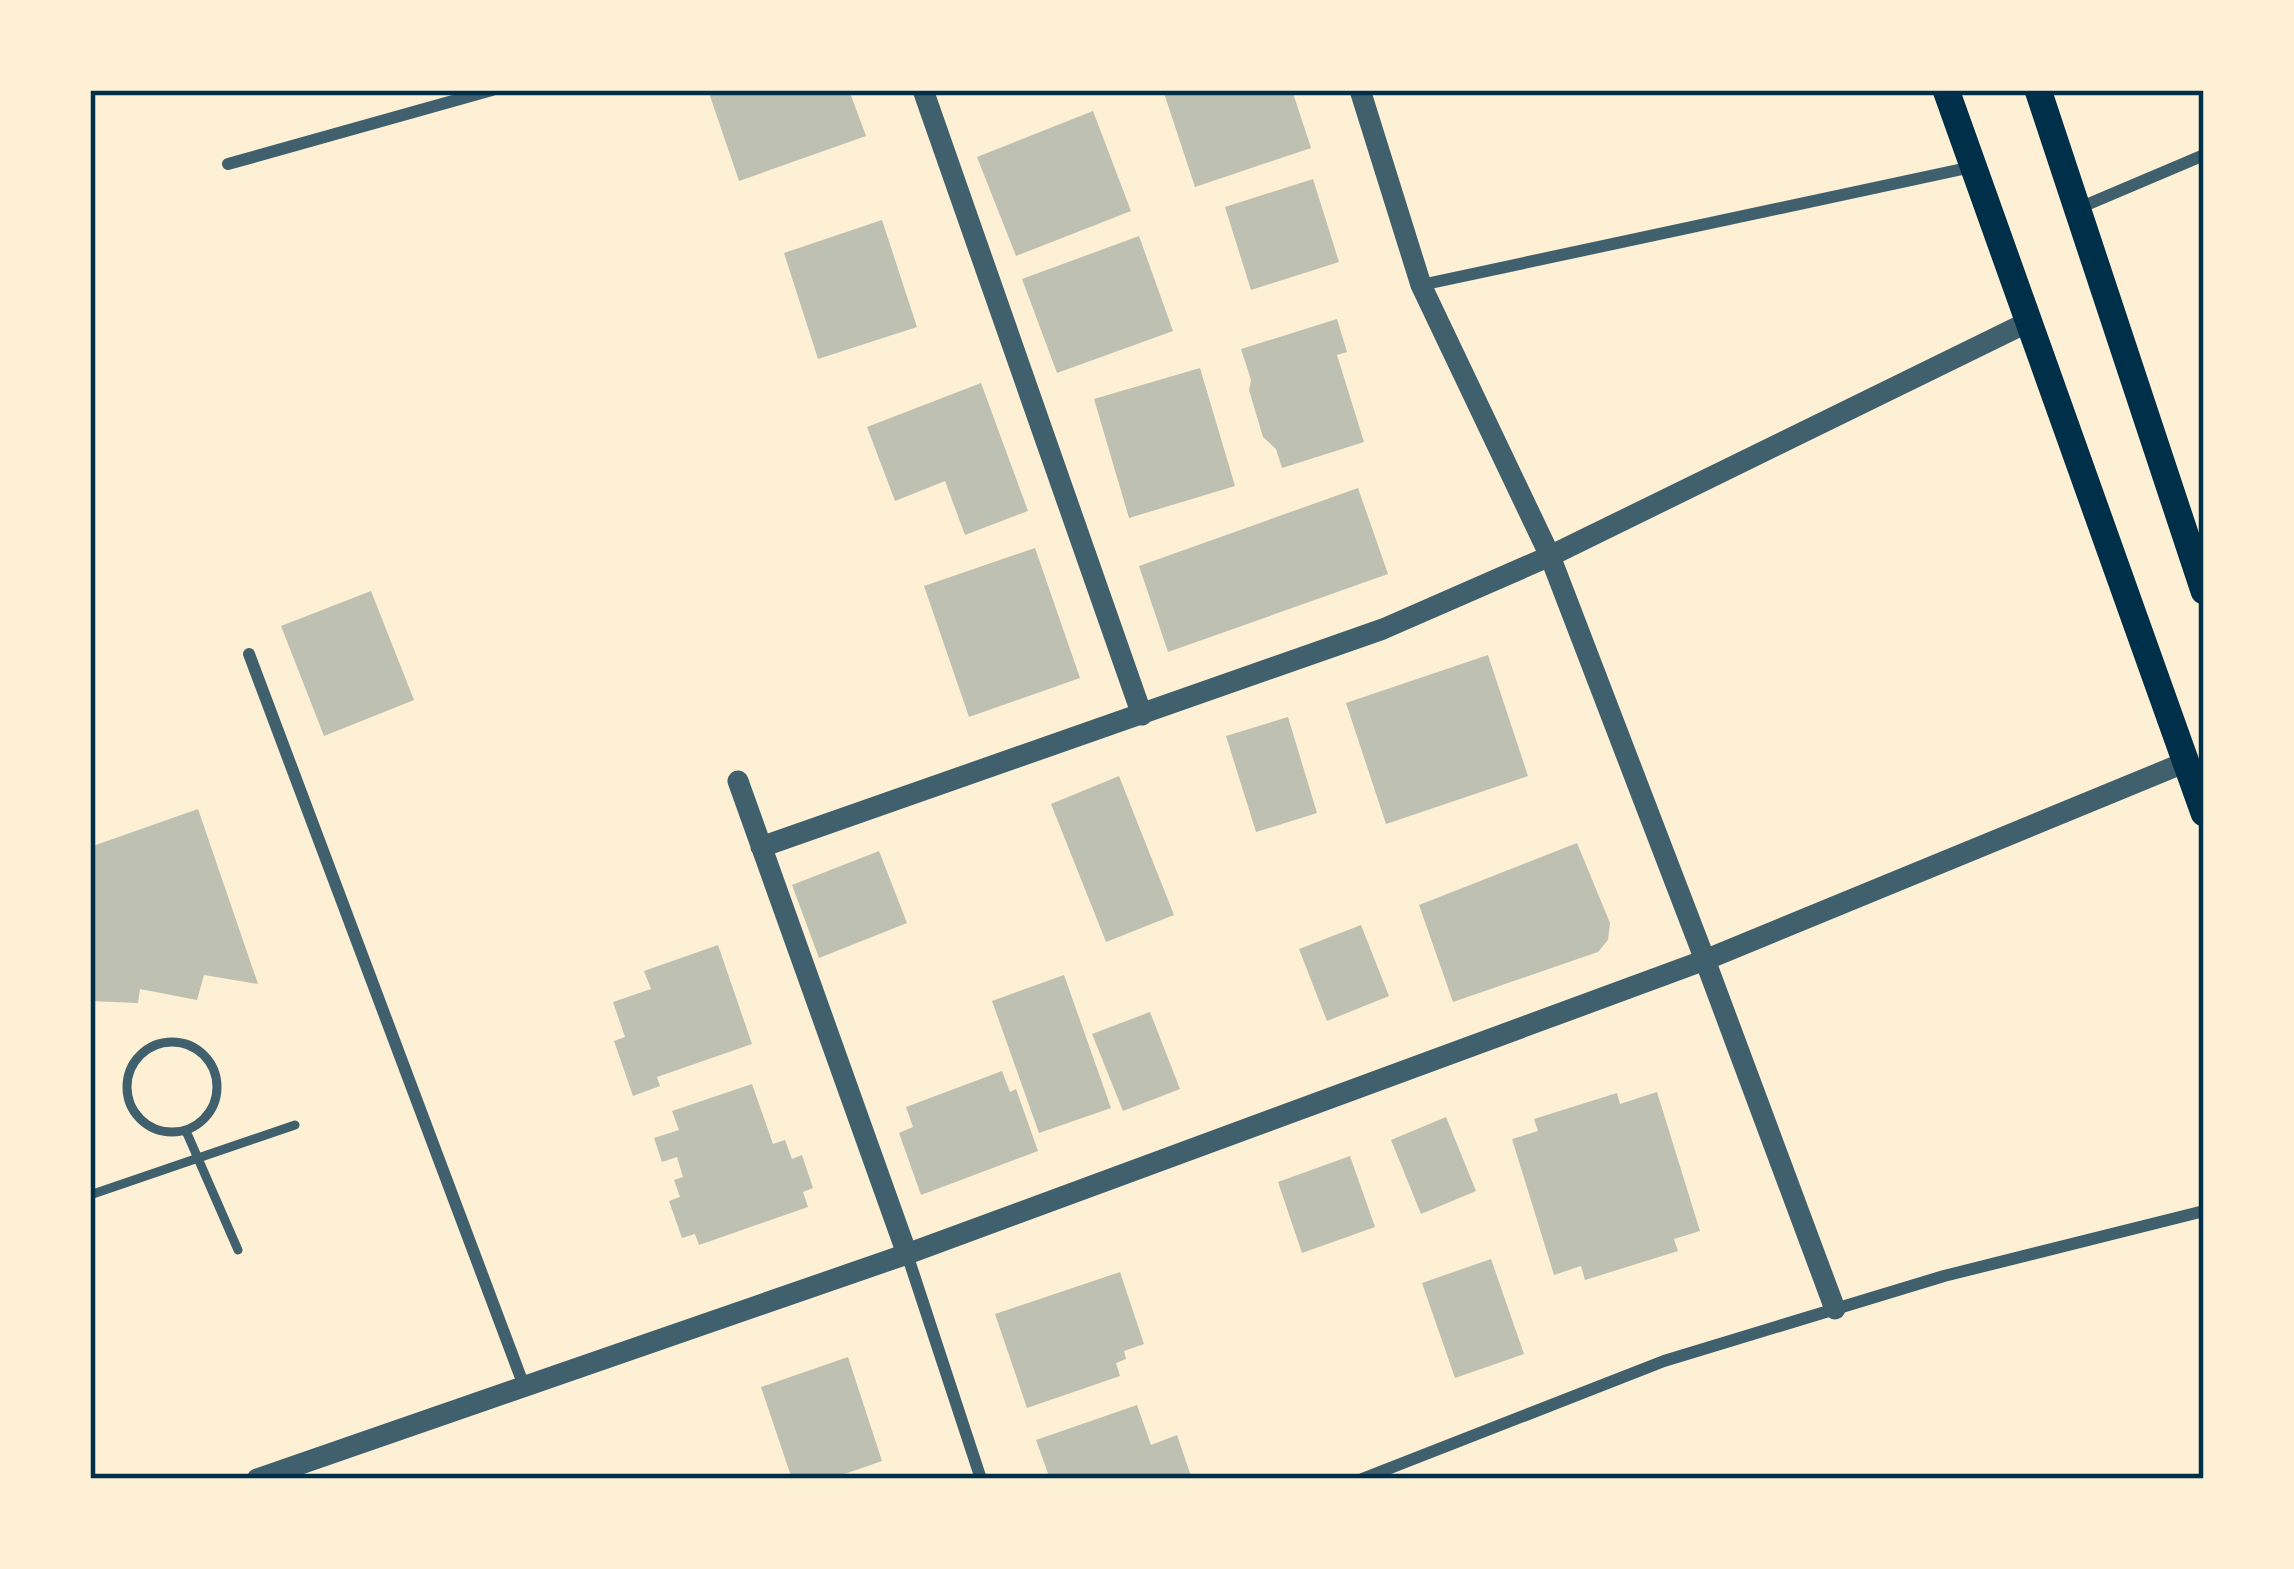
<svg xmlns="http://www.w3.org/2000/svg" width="2294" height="1569" viewBox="0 0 2294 1569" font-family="'Fira Sans',sans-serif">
<rect width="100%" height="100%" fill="#fdf0d5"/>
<path fill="#bec0b2" d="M708,90h141l17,46 -127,45z
M1163,90h129l19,58 -116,39z
M1093,111l38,100 -115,45 -39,-99z
M1313,179l26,83 -88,28 -26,-83z
M882,220l35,107 -99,32 -34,-106z
M1139,236l34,95 -116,42 -35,-94z
M1337,319l10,33 -10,3 27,87 -82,26 -6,-19 -13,-12 -14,-47 2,-10 -10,-31z
M1200,368l35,118 -106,32 -35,-119z
M981,383l47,128 -63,24 -20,-54 -50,20 -28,-74z
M1358,488l30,86 -220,78 -29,-86z
M1035,548l45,130 -111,39 -45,-131z
M371,591l43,109 -90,36 -43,-110z
M1488,655l40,121 -142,48 -40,-121z
M1288,717l29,96 -61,19 -30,-96z
M1119,776l55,139 -68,27 -55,-138z
M198,809l60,175 -54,-9 -7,25 -57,-11 -2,14 -48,-2v-154z
M1577,843l33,80 -2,17 -10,12 -145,50 -34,-97z
M879,851l28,72 -88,35 -27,-73z
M1361,925l28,71 -62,25 -28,-72z
M718,945l34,99 -95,33 3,9 -27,10 -19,-55 11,-4 -12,-35 38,-13 -7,-18z
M1064,975l47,133 -72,25 -47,-132z
M1150,1012l30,77 -57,22 -31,-77z
M1002,1071l8,21 6,-3 22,62 -117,44 -22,-62 14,-6 -7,-20z
M752,1084l21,60 12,-4 7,19 10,-4 11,33 -10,4 5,15 -109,38 -4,-11 -13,4 -13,-37 11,-4 -6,-17 9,-3 -6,-20 -15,5 -8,-24 25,-8 -7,-19z
M1657,1092l43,139 -26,8 4,12 -93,29 -4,-14 -27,9 -42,-136 26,-8 -4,-12 83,-26 3,11z
M1446,1117l30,74 -55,23 -30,-74z
M1350,1156l25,71 -73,26 -24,-71z
M1491,1259l33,95 -69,24 -33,-95z
M1120,1272l24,72 -20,7 2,8 -10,4 4,13 -93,32 -32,-94z
M848,1357l34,104 -52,18h-38l-31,-92z
M1137,1405l14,40 26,-10 15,44h-142l-14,-39z"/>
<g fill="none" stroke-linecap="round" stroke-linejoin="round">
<path stroke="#3f606c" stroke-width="9" d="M127 1087a45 45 0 1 1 90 0a45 45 0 1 1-90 0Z
M186,1131l52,119
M90,1195l205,-70"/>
<path stroke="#3f606c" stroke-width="12" d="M228,164l264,-74
M2079,208l125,-53
M1421,285l551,-118
M249,654l275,732
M907,1254l74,225
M1362,1479l302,-118 280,-85 260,-65"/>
<path stroke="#3f606c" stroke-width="21" d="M923,90l219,625
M1360,90l61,195 129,271 155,404 130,349
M738,781l169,473
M761,847l622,-218 167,-73 478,-234
M257,1479l650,-225 798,-294 481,-198"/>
<path stroke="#003049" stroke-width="27" d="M1946,90l258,723
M2038,90l166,501"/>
</g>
<rect width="2294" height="1569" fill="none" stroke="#fdf0d5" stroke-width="186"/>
<rect x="93" y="93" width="2108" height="1383" fill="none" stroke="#003049" stroke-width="4.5"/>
</svg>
